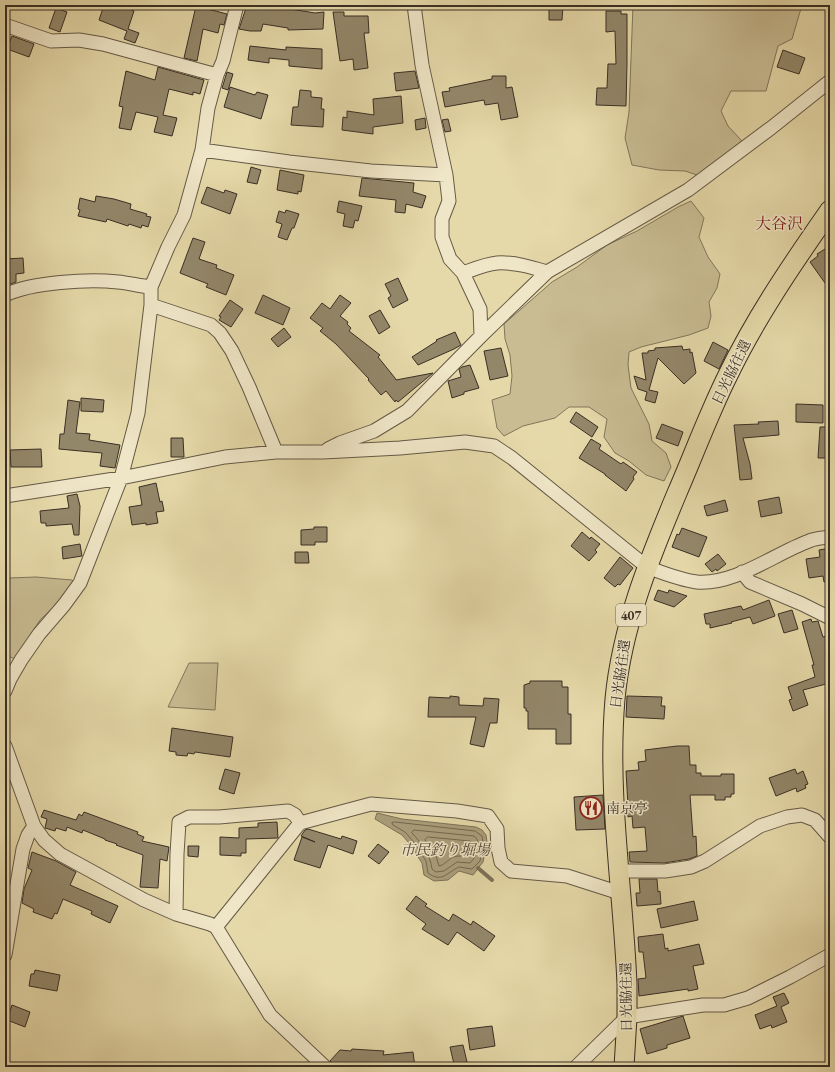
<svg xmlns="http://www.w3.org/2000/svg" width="835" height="1072" viewBox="0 0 835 1072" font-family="'EB Garamond','Noto Serif JP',serif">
<rect width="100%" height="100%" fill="#e6d9a9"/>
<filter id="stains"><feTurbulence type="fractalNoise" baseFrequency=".005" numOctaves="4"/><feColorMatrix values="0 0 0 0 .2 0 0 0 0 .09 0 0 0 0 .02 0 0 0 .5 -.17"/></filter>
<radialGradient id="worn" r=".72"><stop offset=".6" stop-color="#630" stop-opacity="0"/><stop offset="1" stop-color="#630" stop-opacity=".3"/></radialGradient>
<path fill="#c9bc93" stroke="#81765c" d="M633,5h169l-10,34 -14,7 -12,45h-35l-10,20 7,15 14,15 -42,35 -15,-5 -26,-1 -27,-5 -7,-27 4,-26z
M691,201l13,17 -5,19 9,20 12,17 -3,14 -8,14 2,14 -3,12 -19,7 -48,12 -12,5 -1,13 3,23 18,36 3,17 14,12 5,14 -7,14 -18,-6 -17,-14 -14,-8 -11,-16 3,-18 -18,-12h-20l-14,11 -32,8 -19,10 -7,-8 -5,-28 18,-6 2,-18 -2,-21 -5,-16 -1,-15 48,-42 25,-15 30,-22 30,-14 41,-24z
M36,577l36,3 3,3 -16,19 -19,18 -25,39 -10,-4v-62h1l3,-15z
M189,663h29l-3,47 -47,-3z"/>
<path fill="#ab9f7c" stroke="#7d7259" d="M377,813l25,6 74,8 6,3 4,5 1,7 -4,20 -10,13 -14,-4 -11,9 -14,1 -10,-6 -2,-12 -13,-20 -7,-8 -27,-16z"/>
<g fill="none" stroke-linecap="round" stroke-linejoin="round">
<path stroke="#726750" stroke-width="1" d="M395,822l80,9 7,5 1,6 -3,19 -8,8 -13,-2c-13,6 -17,16 -31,6l-2,-12 -13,-20 -8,-9 -12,-7 -1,-2z
M414,830l60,6c8,5 2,22 -4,27l-13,-1 -13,9 -8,1 -4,-3c-2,-15 -10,-25 -20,-36z
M428,837l42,4 2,2 -3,12c-4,2 -11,0 -16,2 -5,3 -9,8 -14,9l-3,-10 -11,-16z"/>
<path stroke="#7d7259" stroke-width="4" d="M478,868l14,12"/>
</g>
<path fill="#93876a" stroke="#392f25" d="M104,5h29l-2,5 3,1 -6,18 11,4 -4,10 -11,-4 3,-8 -28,-11z
M247,5h19l49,8 9,-1 -1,17 -35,1v-2l-25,-4 -2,7h-11l-11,-2z
M552,5h11l-1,15h-13v-12h3z
M196,6l31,8 -3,11 -4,-1 -2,9 -15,-4 -6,32 -13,-3z
M56,8l11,4 -7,20 -11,-4z
M606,11h15v3h6v49l-1,43 -30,-1 1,-17h10l1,-24h8l-1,-33 -9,1z
M333,12h11v4h24l1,17h-5l4,35 -14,2 -1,-11 -13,2z
M12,36l22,8 -5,13 -22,-8z
M250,46l36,4v-3l36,2v20l-33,-3v-6l-20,-2v5l-21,-3z
M783,50l22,8 -6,16 -22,-7z
M158,67l46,13 -4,14 -7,-2v3l-24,-6 -6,26 14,3 -5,18 -18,-4 4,-15 -22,-5 -5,18 -12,-2 4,-21 -4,-1 7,-35 29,9z
M415,71l4,17 -23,3 -2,-18z
M227,72l6,2 -5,16 -6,-2z
M492,76h14v12l6,-1 6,30 -17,3 -3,-17 -13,2 -1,-5 -39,7 -3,-15 8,-1 -1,-3 43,-9z
M230,87l25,8 2,-3 11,3 -7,24 -37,-12z
M300,90l11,1v6l11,1 -1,11h3l-1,18 -32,-2 2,-18h5z
M401,96l2,27 -30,4v7l-31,-4 1,-13 4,1v-7l27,4 -1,-16z
M425,118l1,10 -10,2 -1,-10z
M448,119l3,12 -6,1 -3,-12z
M251,167l10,3 -4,14 -10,-2z
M280,170l24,5 -3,17 -3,-1v3l-21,-4z
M362,178l52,5 -1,9 13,4 -4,12 -16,-4 -1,9 -10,-1 1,-12 -37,-4z
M207,187l17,6 1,-3 12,4 -7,20 -29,-11z
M96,196l18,3 17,5 -1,5 17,5 -1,2 5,1 -3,10 -6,-2 -1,3 -12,-4 -1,2 -21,-7 -1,3 -28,-6 2,-6 -2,-1 2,-11 15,4z
M339,201l23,5 -4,15 -3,-1 -2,8 -10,-2 2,-12 -8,-2z
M286,210l13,4 -5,14h-2l-5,12 -9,-3 4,-13 -6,-2 3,-11 6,2z
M193,238l12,4 -6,17 18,6 -1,3 18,7 -8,20 -20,-8 2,-3 -28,-11z
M825,249l5,7v34l-20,-28 8,-6 -1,-2z
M23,258l1,15 -8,1v8l-11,4v-27z
M398,278l10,22 -15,8 -5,-10 3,-2 -6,-12z
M263,295l27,13 -7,17 -28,-12z
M340,295l11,8 -11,13 8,6 -1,2 4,4 -2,3 31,24 -2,2 17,21 1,2 37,-7 -35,29 -2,-2 -1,2 -9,-11 -5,4 -13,-15 1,-1 -33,-35 -16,-13 3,-3 -13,-10 12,-15 8,6z
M230,300l13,9 -12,18 -12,-7 2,-3 -2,-1z
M380,310l10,17 -11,7 -10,-18z
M284,328l7,9 -13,10 -7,-8z
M455,332l6,13 -7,4 -36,16 -6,-8 25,-16 -1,-1z
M713,342l15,8 -9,19 -15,-8z
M682,346l1,4 7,-1v4l2,-1 4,21 -12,11 -26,-26 -9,32 9,2 -3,11 -10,-3 2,-8 -9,-3 -4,-13 12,4 -4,-27h6v-2l7,-1v-2z
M501,348l7,28 -18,4 -6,-29z
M470,365l9,23 -15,4v2l-12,4 -4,-17 13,-4 -2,-8 3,-2z
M81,398l23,2 -1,12 -22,-1z
M68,400l12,2 -4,31 14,1 -1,6 31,5 -5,23 -15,-2 2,-13 -43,-4 1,-15h4z
M796,404l27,1v18l-27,-1z
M576,412l22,15 -6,10 -22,-15z
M778,421l1,14 -36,3 7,26 2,15 -12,1 -6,-55 25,-1 -1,-2z
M662,424l21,8 -5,14 -22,-8z
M820,427h10v31h-12z
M171,438h12l1,19h-13z
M591,439l10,6 -2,4 22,15 2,-2 14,10 -4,5 1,2 -8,12 -21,-16v-1l-26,-16z
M41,449l1,18h-31l-1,-17z
M156,483l4,19 2,-1 2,10 -8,1 2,11 -12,2v-2l-14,2 -3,-18 13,-2 -3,-18z
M77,494l3,12 -1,29h-5l-2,-11 -26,2v-3h-5l-1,-12 29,-3 -2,-12z
M779,497l3,16 -21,4 -3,-16z
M725,500l3,11 -21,5 -3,-10z
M314,527h13v15h-12v3h-14v-15l13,-1z
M682,528l25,9 -8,20 -27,-10 5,-13 2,1z
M582,532l8,7 1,-2 9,7 -5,6 2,2 -8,9 -18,-15z
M80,544l2,12 -19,3 -1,-12z
M830,548v33l-6,1 -1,-6 -14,2 -3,-19 14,-2 -1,-7z
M295,552h13l1,11h-14z
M718,554l8,10 -9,7 -1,-2 -4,3 -7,-8z
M620,557l13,11 -13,17 -2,-1 -3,3 -11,-9z
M658,590l10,3 1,-3 18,6 -13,11 -20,-7z
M769,600l6,16 -22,8 -3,-7 -19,5 1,1 -22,5v-4h-4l-2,-10 37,-8 2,4z
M792,610l6,19 -14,4 -6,-19z
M811,619l1,3 6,-1 5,16 7,-2v48l-27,7 5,15 -15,6 -4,-11 3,-1 -4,-12 27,-10 -3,-12h2l-12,-43z
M530,681h32v6h6v27h3v30h-15v-15h-28v-18h-2v-3h-2v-23l6,-2z
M450,696l9,1v8l24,1 1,-8 15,1 -2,24h-7l-6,24 -14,-3 6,-27h-48l1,-20 21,1z
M627,696l35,1 -1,9h4l-1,13 -38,-2z
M172,728l61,9 -3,20 -35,-5 -1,2 -6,-1 -1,3 -11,-1v-3l-7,-1z
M677,746h12l1,19h6v8h5v3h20v-2h13v20h-3v3h-6v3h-10v-5h-25l3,42 3,-1 1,20 -8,3 -25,4 -34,-1 -1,-10 18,-1 -2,-24 -12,1 -1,-12 -4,1 -1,-11h1l-2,-35 13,-1 -1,-8 8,-1 -1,-11z
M225,769l15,4 -6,21 -15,-5z
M795,769l2,5 6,-3 5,13 -3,1 1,3 -9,4 -1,-4 -20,8 -7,-18z
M603,795l2,34 -29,1 -2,-33z
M44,810l32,10 3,-6 3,2 2,-4 54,20 -1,2 7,3 -2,4 27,6 -2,14 -7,-2 -2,29 -18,-1 3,-32 -27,-10 1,-1 -12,-4v-1l-22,-9 -1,3 -15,-6 -1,4 -10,-3 -1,3 -10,-3 2,-9 -6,-2z
M277,822l1,16 -32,1v14h-5v3l-21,-1v-18l19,1v-10l19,-1v-4z
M308,829l33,10 1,-3 15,5 -4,13 -25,-9 -8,23 -26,-8 8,-23 13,5 -14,-6 4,-6z
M378,844l11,8 -10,12 -11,-8z
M188,846h11l-1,11 -10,-1z
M32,852l24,9 20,11 -6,13 48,21 -8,17 -19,-9 1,-3 -29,-12 -6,15 -2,-1 -3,6 -19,-7 1,-3 -12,-6 2,-14 8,-19 -4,-2z
M639,879h18l1,13 2,-1 1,13 -24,2 -1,-13h4z
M416,896l11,8 -2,2 24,15 4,-7 18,11 2,-4 22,15 -11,15 -27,-19 -9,13 -26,-16 4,-5 -20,-15z
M694,901l4,19 -37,8 -4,-19z
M663,934l2,15 3,-1v3l31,-7 5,20 -11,2 5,23 -10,2v-2l-49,7 -1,-17 8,-1 -3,-26h-4l-1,-15z
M35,970l25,5 -3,16 -28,-5 2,-12h3z
M784,993l5,10 -8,4 6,15 -15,6 -1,-3 -11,4 -5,-14 22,-9 -4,-9z
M12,1005l18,7 -5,15 -18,-7z
M683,1016l7,22 -23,7v3l-20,6 -7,-25z
M492,1026l3,20 -25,4 -3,-21z
M463,1045l4,17 -13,2 -4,-17z
M352,1049l32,2 -1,4 30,-3 2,15h-64v-2l-19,-2 -2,-2 10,-11 11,1z"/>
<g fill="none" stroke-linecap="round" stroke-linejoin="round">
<g stroke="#645a46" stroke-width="15">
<path id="minor" d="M414,5l8,60 24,110 3,26 -7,18v18l8,22 13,14 17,36 1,27
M5,25l46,16 28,-1 24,4 114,31
M202,150l87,12 82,9 75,4
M463,273c11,-4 23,-9 34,-10 17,-1 34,4 50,9
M5,295c27,-13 83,-16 113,-13 11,1 22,4 33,5
M151,305l60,20 9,8 12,18 17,36 27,65
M328,449l12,-6 34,-12 33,-20 74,-75 66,-64 141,-82 83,-62 59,-47
M5,496l116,-18 104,-21 51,-5h47l77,-4 65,-6 29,4 18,12 135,109c16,6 33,13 50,15 38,3 77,-28 112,-41 6,-3 14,-3 21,-4
M742,572l8,10 52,22 28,14
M5,691l5,-12 11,-19 18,-26 25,-29 16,-22 41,-105 17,-65 13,-108v-18l17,-40 16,-32 18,-65 6,-42 9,-33 6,-14 14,-56
M5,746l29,80 10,14 16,14 84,46 32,14 34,10 6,3 54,88 55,52
M618,871h47l26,-4 14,-6 55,-35 27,-9 15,-2 13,5 15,17
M176,914l1,-60 2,-32 10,-5h30l69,-6 7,4 5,8
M216,927l84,-104 71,-19 86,7 31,5 9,13 1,19 3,14 10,9 56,5 53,17
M5,955l18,-106 5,-14 6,-9
M576,1067l51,-50 76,-12h21l24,-7 42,-21 40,-22"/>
</g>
<g stroke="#392f25" stroke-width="21">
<path id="highway" d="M624,1067l3,-50v-33c-4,-95 -20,-190 -12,-285 7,-73 34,-139 62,-206 17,-39 32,-80 51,-118 28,-58 65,-112 102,-165"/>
</g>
<use href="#minor" stroke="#efe6c7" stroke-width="13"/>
<use href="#highway" stroke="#e6d9a9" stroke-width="19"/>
</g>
<defs>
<g id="restaurant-ring" transform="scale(1.15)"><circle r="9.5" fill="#efe6c7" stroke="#8f2418" stroke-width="1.5"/><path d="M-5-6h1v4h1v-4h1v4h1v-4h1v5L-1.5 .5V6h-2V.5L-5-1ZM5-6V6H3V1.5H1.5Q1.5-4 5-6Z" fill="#8f2418"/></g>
</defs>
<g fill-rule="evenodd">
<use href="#restaurant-ring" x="591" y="808"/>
</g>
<g text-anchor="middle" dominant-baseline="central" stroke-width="3" stroke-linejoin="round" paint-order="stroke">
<rect fill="#efe6c7" stroke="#706656" stroke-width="1" x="616" y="604" width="30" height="22" rx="3"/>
<g font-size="13" font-weight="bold" fill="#392f25">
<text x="631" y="615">407</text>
</g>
<g font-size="14" fill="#392f25" stroke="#efe6c7">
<text transform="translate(731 372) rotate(-64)">日光脇往還</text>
<text transform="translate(620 674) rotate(-82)">日光脇往還</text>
<text transform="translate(626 997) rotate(-91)">日光脇往還</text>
</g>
<g font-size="14" fill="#392f25" stroke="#efe6c7" text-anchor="start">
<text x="606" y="808">南京亭</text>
</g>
<g font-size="15" font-style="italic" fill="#564b3b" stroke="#efe6c7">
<text x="445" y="849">市民釣り堀場</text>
</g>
<g font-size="16" fill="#7a1f14" stroke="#efe6c7">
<text x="779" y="223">大谷沢</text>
</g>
</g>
<rect width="835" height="1072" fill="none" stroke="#e6d9a9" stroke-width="20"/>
<rect x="6" y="6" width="823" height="1060" fill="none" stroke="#392f25" stroke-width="2"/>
<rect x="10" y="10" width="815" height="1052" fill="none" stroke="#392f25"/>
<rect width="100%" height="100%" filter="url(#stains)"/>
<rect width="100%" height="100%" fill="url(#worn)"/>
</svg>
